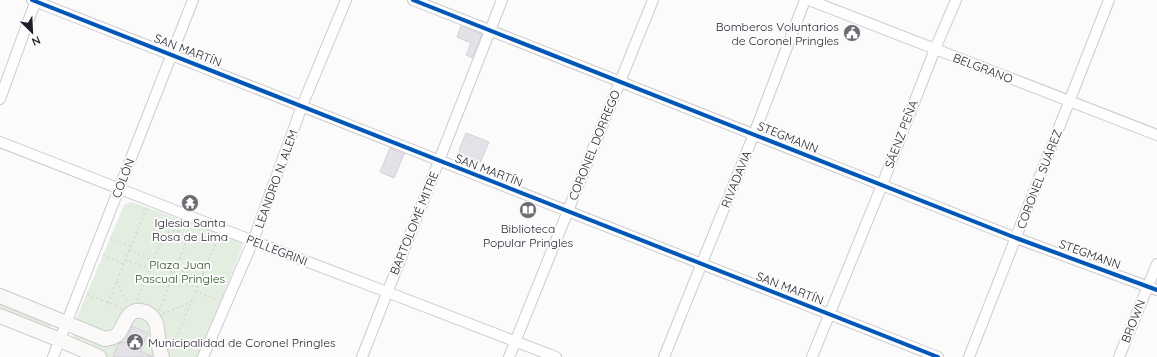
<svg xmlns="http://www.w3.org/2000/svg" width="1157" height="357" viewBox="0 0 1157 357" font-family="Quicksand,sans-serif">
<rect width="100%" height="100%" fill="#fbfbfb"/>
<path fill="#e3eee0" d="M132,202l107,39 3,3v4l-44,109h-33l-18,-48 -36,25 -34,-14v-3l47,-112 3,-2z
M0,302l52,23 -1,2 -3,1 -48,-18z
M137,315l12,3 9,39h-55l-30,-17 -1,-3 3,-3 26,8z"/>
<path fill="#e2e2e8" stroke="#d2d2d8" d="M461,26l21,8 -10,24 -6,-3 5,-12 -14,-6z
M466,133l23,9 -9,21 -18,-7 -3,-6z
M390,148l14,6 -10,24 -14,-6z
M132,326l16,7 -8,18 13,6h-40l5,-13 4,-2 3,1z"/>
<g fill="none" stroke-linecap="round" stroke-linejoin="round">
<g stroke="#cbcbd0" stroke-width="12">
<path id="street" d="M32,0l906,357
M413,0l603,238 141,52
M809,0l348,135
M0,99l36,-99
M0,142l253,99 134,51 169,65
M53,357l140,-357
M203,357l50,-116 49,-135 44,-106
M362,357l140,-357
M509,357l144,-357
M664,357l90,-223 51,-134
M812,357l70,-172 53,-136 21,-49
M969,357l140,-357
M1119,357l38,-93"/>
</g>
<g stroke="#cbcbd0" stroke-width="16">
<path id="secondary" d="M0,296l105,43c5,-1 8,-1 12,-4 8,-7 9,-30 28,-23 5,2 9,6 11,11 3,11 1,23 6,34
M0,316l60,24 39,17"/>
</g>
<path stroke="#d5d5d5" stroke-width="1.5" stroke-dasharray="2 3" stroke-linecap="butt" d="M178,232l4,-10
M110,238l20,8
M129,250l24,10
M103,255l21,9
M125,260l25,9
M151,265l23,8
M177,269l24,9
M202,274l23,9
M173,278l24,9
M117,281l10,22
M195,291l22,9
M87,294l34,14
M137,300l27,-65c10,-9 22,-3 21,10l-26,65
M108,303l38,-94
M163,314l28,-12
M178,334l40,-97"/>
<use href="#street" stroke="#fefefe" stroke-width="10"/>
<use href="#secondary" stroke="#fbf9f8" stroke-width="14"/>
<g stroke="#fbfbfb" stroke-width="6">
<path id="cycleway" d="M32,0l906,357
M413,0l603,238 141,52"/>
</g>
<use href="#cycleway" stroke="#0057b8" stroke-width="4"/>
</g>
<defs>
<g id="civic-disc" transform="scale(0.9)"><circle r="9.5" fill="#6d6b73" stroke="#fbfbfb"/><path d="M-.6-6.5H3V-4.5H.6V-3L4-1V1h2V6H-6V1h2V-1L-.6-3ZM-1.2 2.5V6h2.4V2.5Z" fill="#fff"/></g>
<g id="temple-disc" transform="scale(0.9)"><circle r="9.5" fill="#6d6b73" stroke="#fbfbfb"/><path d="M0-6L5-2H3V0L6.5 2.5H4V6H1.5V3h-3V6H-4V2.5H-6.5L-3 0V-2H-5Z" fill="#fff"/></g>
<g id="library-disc" transform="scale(0.9)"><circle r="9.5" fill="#6d6b73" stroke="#fbfbfb"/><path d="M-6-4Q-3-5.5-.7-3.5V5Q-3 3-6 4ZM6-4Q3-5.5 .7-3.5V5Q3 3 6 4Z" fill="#fff"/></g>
</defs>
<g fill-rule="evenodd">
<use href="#civic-disc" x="852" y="33"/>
<use href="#temple-disc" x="190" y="203"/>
<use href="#library-disc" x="528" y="210"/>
<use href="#civic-disc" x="135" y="342"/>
</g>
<g text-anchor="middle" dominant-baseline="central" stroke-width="4" stroke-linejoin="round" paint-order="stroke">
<g font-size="12" fill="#201e2a" stroke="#fbfbfb">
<text x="839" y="26" text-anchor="end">Bomberos Voluntarios<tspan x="839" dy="14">de Coronel Pringles</tspan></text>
<text x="190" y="222">Iglesia Santa<tspan x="190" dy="14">Rosa de Lima</tspan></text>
<text x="528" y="228">Biblioteca<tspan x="528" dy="14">Popular Pringles</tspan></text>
<text x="148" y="342" text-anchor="start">Municipalidad de Coronel Pringles</text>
</g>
<g font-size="12" fill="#201e2a" stroke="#fbfbfb">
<text transform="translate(188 50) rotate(21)">SAN MARTÍN</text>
<text transform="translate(983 68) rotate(21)">BELGRANO</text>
<text transform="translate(901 134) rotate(-69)">SÁENZ PEÑA</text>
<text transform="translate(788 137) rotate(22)">STEGMANN</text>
<text transform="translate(594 145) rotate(-68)">CORONEL DORREGO</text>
<text transform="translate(489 170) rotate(21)">SAN MARTÍN</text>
<text transform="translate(123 178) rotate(-69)">COLÓN</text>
<text transform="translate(276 179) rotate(-70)">LEANDRO N. ALEM</text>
<text transform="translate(736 179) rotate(-68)">RIVADAVIA</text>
<text transform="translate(1039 179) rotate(-69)">CORONEL SUÁREZ</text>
<text transform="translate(414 223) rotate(-68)">BARTOLOMÉ MITRE</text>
<text transform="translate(277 250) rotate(21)">PELLEGRINI</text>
<text transform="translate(1090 254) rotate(20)">STEGMANN</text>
<text transform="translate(790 288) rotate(21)">SAN MARTÍN</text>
<text transform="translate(1133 321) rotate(-68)">BROWN</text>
</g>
<g font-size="12" fill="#295521" stroke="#fbfbfb">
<text x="180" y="264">Plaza Juan<tspan x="180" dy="14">Pascual Pringles</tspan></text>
</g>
</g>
<g transform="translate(32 32) rotate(156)" stroke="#fbfbfb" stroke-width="3" paint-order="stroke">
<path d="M0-3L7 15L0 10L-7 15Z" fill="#201e2a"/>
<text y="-6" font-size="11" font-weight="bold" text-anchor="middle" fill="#201e2a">N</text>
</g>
</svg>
